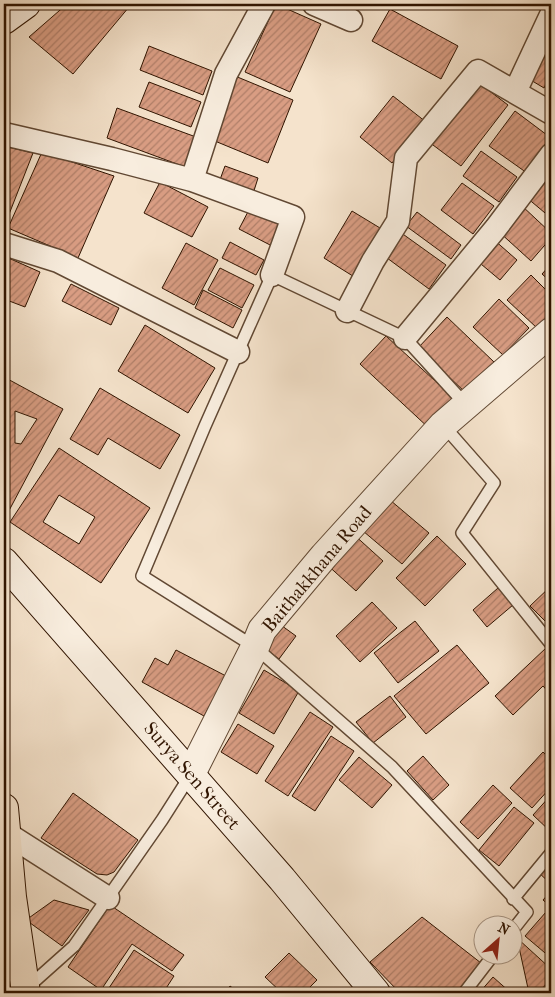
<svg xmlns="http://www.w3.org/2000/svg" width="555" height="997" viewBox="0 0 555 997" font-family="'IM FELL French Canon',serif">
<defs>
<pattern id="building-hatch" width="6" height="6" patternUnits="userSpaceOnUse" patternTransform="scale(1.25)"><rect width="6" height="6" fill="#d99d83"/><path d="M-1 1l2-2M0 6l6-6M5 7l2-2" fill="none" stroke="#b07f69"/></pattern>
</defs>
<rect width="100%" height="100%" fill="#f5e3cc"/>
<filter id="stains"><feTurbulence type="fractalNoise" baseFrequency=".004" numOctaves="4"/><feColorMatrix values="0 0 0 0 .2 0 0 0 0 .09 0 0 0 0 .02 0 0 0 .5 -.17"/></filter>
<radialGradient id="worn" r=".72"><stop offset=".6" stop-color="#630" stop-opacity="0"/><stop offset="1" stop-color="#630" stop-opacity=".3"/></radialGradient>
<path fill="url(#building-hatch)" stroke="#301400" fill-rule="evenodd" d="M67,4h57l5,3 -56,67 -44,-37z
M276,4l45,20 -31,68 -45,-20z
M390,9l68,37 -17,33 -69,-38z
M551,36v39l-7,13 -15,-9z
M149,46l63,25 -9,24 -63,-25z
M235,76l58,24 -25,63 -58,-24z
M475,80l33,25 -47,61 -32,-24z
M149,82l52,20 -10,25 -52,-20z
M393,96l33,26 -34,41 -32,-26z
M117,108l79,29 -11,30 -78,-29z
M515,111l36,27 -24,35 -38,-27z
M4,146l29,7 -27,69h-2z
M481,151l36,26 -18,25 -36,-26z
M42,152l72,24 -36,82 -70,-30z
M225,166l33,12 -6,19 -34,-12z
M541,180l10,9v29l-25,-21z
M160,182l48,25 -16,30 -48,-24z
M462,183l32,23 -21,28 -32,-24z
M521,205l30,28v5l-20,23 -33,-30z
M251,206l34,18 -11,23 -35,-18z
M352,211l33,20 -29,47 -32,-20z
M417,212l44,33 -10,14 -45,-33z
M400,232l46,33 -17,24 -46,-34z
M493,239l24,21 -17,20 -25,-21z
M230,242l34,18 -8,15 -34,-17z
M186,243l32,17 -24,45 -32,-17z
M4,256l36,16 -15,35 -21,-8z
M551,264v18l-9,-8z
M220,268l34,17 -12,23 -34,-18z
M531,275l20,20v18l-14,15 -30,-28z
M71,284l48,24 -8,17 -49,-24z
M203,290l39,20 -9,18 -38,-20z
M499,299l30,29 -26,27 -30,-28z
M447,317l47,45 -29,30 -47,-44z
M145,325l70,43 -27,45 -70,-42z
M386,336l71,65 -26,29 -71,-66z
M4,377l59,32 -59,111zM15,411l22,8 -16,25 -6,-1z
M100,388l80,47 -20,34 -52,-31 -10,17 -28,-16z
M59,448l91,60 -49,75 -91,-61zM59,495l36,22 -16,27 -36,-22z
M390,500l39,33 -27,31 -39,-33z
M351,532l32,29 -27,30 -32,-29z
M437,536l29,28 -41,42 -29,-28z
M551,586v41l-21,-21z
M498,588l15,17 -26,22 -14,-17z
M372,602l25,26 -37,34 -24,-26z
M415,621l24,30 -41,32 -24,-30z
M278,623l18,13 -17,23 -18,-14z
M457,645l32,38 -63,51 -32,-38z
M546,648l5,5v42l-8,-9 -30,29 -18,-19z
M176,650l50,26 -22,40 -62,-34 13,-24 13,7z
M264,670l35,21 -25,43 -35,-21z
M390,696l16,21 -33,26 -17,-21z
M310,712l23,15 -45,69 -23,-15z
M238,724l36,22 -17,28 -36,-22z
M331,736l23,15 -39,60 -23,-15z
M543,752l8,8v27l-19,21 -22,-20z
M423,756l26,29 -16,15 -26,-29z
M359,757l33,28 -20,23 -33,-28z
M493,785l19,18 -34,36 -18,-17z
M73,793l65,47 -24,32 -7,3 -10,-1 -56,-36z
M551,795v37l-18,-17z
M514,807l20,16 -35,43 -20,-16z
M551,858v26l-13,-12z
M551,891v16l-8,-7z
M54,900l35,10 -27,36 -36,-26z
M110,905l74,50 -12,16 -40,-27 -31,46 -33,-23z
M546,912l5,5v41l-26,-22z
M422,917l59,46 -23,30h-58l-30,-31z
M517,938l34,31v10l-13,14h-9z
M134,950l40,26 -11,17h-46l-8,-5z
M289,953l28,27 -13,13h-22l-17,-16z
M493,977l18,16h-32z
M230,986l9,7h-14z"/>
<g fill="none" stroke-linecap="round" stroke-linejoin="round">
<g stroke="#614833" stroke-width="14">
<path id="service" d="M466,405l-61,-67 -133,-63 -67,151 -63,150 113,71 137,120 135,145 -15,19
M443,425l51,58 -32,50 89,111
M513,899l38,-46
M27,988l47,-42 88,-126 28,-44
M464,993l30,-39"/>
</g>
<g stroke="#614833" stroke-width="25">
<path id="minor" d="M264,4l-38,70 -34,106 101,37 -21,58
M314,4l37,16
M515,92l36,-77
M4,134l108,25 80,21
M4,244l54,17 180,91
M347,311l26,-50 25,-40 8,-63 72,-87 73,42
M405,338l91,-110 55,-73
M6,833l102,65"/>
</g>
<g stroke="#614833" stroke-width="30">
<path id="tertiary" d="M191,774l64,-127 7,-17 62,-74 119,-131 108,-93"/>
</g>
<g stroke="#301400" stroke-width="30">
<path id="secondary" d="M4,20l22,-16
M4,562l278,317 94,114"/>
</g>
<g stroke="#301400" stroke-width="30">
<path id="primary" d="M4,808l8,89 14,96"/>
</g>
<use href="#service" stroke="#f8edde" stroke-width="11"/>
<use href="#minor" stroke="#f8edde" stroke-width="22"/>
<use href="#tertiary" stroke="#f8edde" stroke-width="28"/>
<use href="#secondary" stroke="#f8edde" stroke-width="28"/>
<use href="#primary" stroke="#f5e3cc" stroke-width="28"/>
</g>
<g text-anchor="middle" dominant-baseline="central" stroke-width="5" stroke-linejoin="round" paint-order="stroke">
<g font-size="19" fill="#301400" stroke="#f8edde">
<text transform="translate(317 569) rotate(-50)">Baithakkhana Road</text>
<text transform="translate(192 776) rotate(49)">Surya Sen Street</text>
</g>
</g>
<rect width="555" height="997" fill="none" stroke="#f5e3cc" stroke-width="20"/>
<rect x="5" y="5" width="545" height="987" fill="none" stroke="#301400" stroke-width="2.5"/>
<rect x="10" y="10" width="535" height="977" fill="none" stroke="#301400"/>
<g transform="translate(498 940) rotate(27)"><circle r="24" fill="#f8edde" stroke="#a89685"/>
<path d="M0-4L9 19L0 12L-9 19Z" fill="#8f2418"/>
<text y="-8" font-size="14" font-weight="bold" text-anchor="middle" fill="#301400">N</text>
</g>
<rect width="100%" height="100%" filter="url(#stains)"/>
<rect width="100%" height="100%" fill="url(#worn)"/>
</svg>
